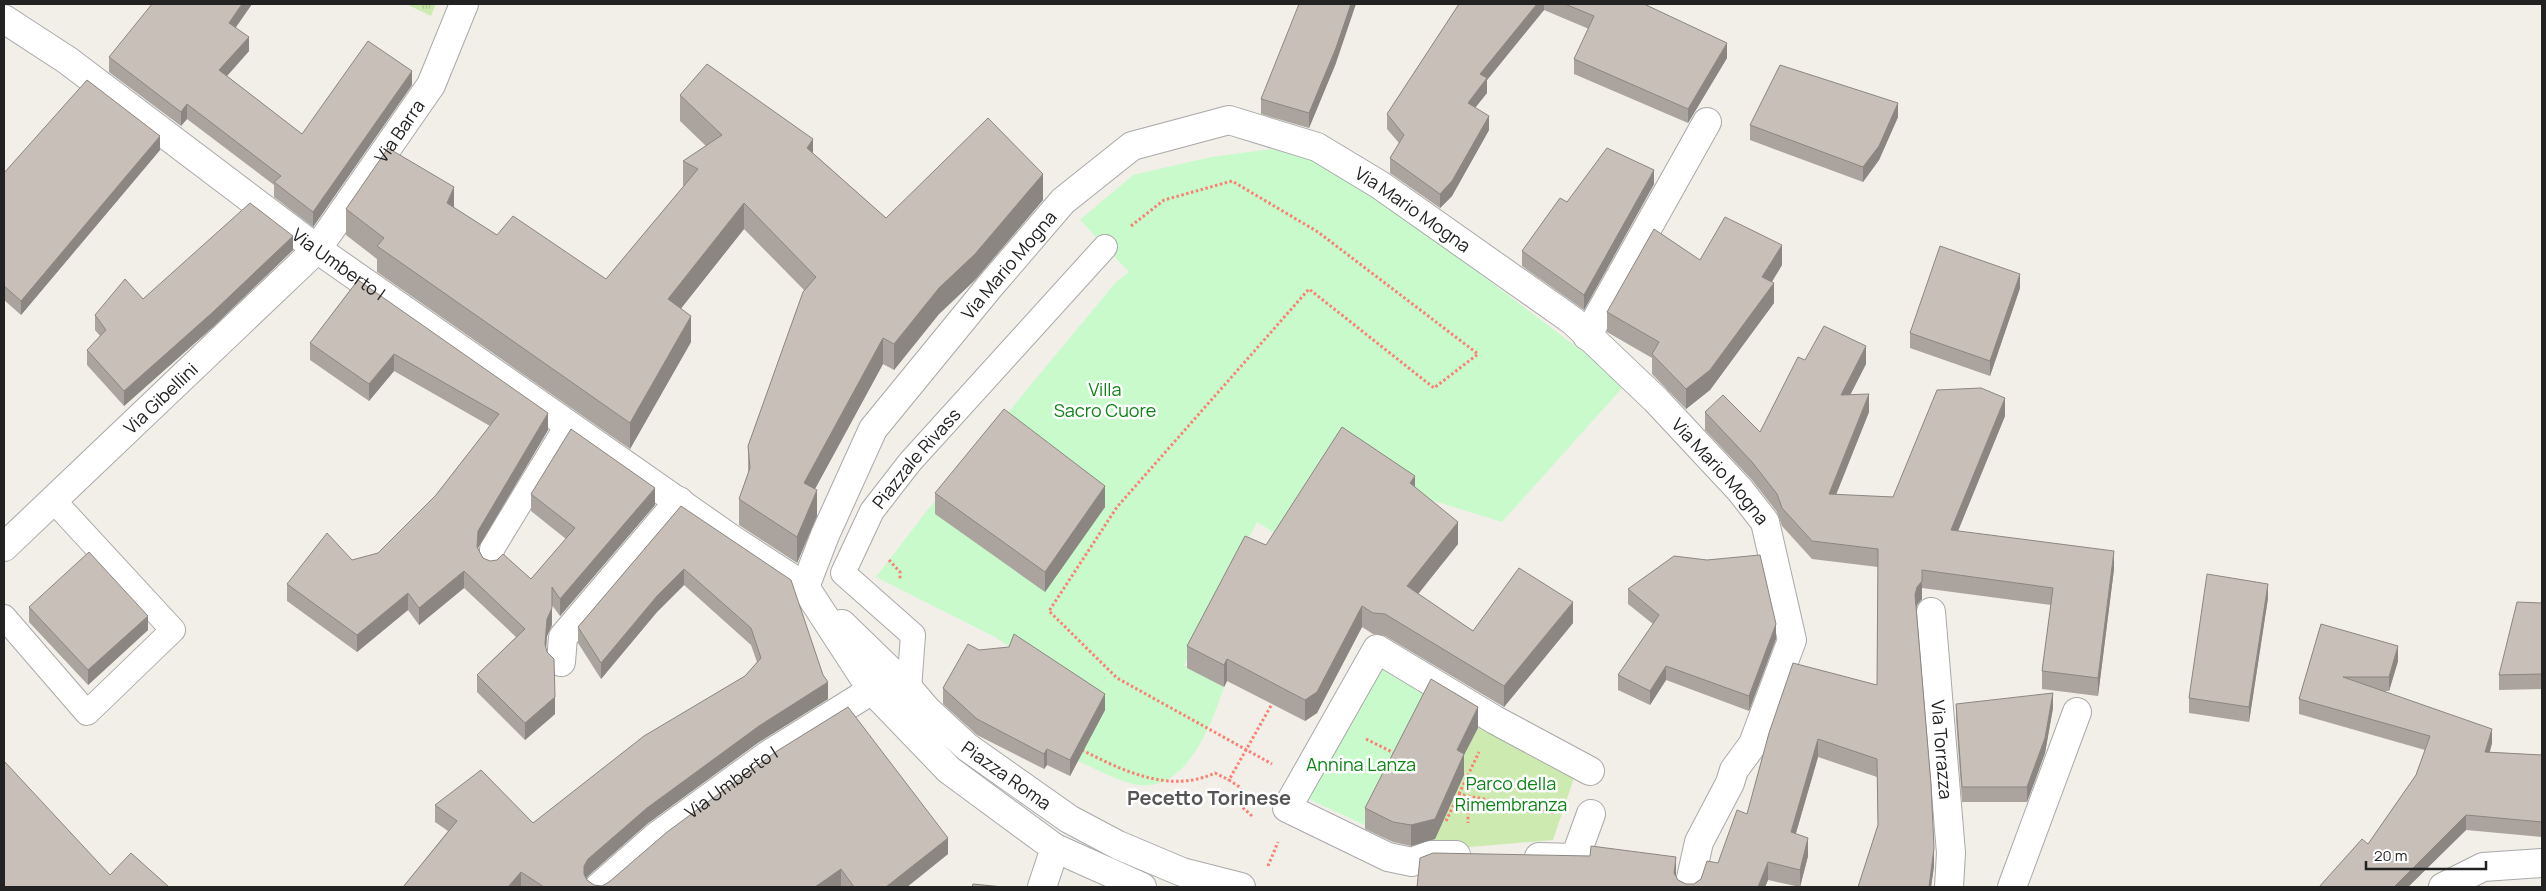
<svg xmlns="http://www.w3.org/2000/svg" width="2546" height="891" viewBox="0 0 2546 891" font-family="Manrope,sans-serif">
<defs>
<pattern id="grass-tufts" width="24" height="20" patternUnits="userSpaceOnUse" patternTransform="scale(1.25)"><rect width="24" height="20" fill="#cdebb0"/><path d="M3 7l-1-3M5 7V3M7 7l1-3M15 17l-1-3M17 17v-4M19 17l1-3" fill="none" stroke="#b0c997"/></pattern>
</defs>
<rect width="100%" height="100%" fill="#f2efe9"/>
<path fill="url(#grass-tufts)" d="M406,4h30l-5,12z"/>
<path fill="#c8facc" d="M1272,149l53,14 106,74 160,121 33,28 -122,136 -74,-23 -147,38 -24,-15 -73,143 40,22c-12,36 -37,105 -86,98 -21,-4 -40,-15 -60,-24l-8,15 -23,-11 27,-61 -60,-54 -19,-13 -119,-60 53,-69 187,-226 13,-10 -49,-52 53,-45 78,-18z
M1379,661l57,30 -69,135 -61,-28z"/>
<path fill="#cdebb0" d="M1483,718l92,57 -22,65 -118,10 -23,8z"/>
<g fill="none" stroke-linecap="round" stroke-linejoin="round">
<g stroke="#a9a9a9" stroke-width="26">
<g id="lane">
<path d="M491,564l1,-15 76,-125"/>
<path d="M4,617l83,96 86,-83 -119,-129"/>
<path id="s1" d="M909,689l4,-54 -70,-62 29,-62 38,-49 195,-215"/>
</g>
</g>
<g stroke="#a9a9a9" stroke-width="30">
<g id="street">
<path id="s2" d="M4,19l63,41 250,189 416,291 72,47 67,103 77,80 106,78 87,39"/>
<path d="M1587,336l120,-214"/>
<path id="s3" d="M4,547l313,-298 114,-164 33,-81"/>
<path id="s4" d="M805,587l20,-52 48,-106 117,-143 73,-85 69,-55 97,-26 88,27 63,38 193,136 83,79 84,90 25,32 27,118 -39,104 -19,26 -4,13 -31,59 -10,45"/>
<path id="s5" d="M1931,612l20,241 -2,34"/>
<path id="s6" d="M842,624l67,65 18,21 40,37 102,72 49,26 64,27 59,15"/>
<path d="M561,662l2,-25 116,-136"/>
<path d="M1456,855h-26l-18,7 -24,-5 -101,-49 90,-159 118,71 95,51"/>
<path d="M1539,857l36,1 16,-44"/>
<path id="s7" d="M599,887l58,-51 111,-81 104,-65"/>
<path d="M1042,887l13,-39"/>
<path d="M2012,887l65,-175"/>
<path d="M2443,887l40,-20 59,-4"/>
</g>
</g>
<path stroke="#fa8072" stroke-width="3" stroke-dasharray="2.5 2.5" stroke-linecap="butt" d="M1131,226l33,-26 68,-19 86,51 160,122 -44,34 -125,-99 -192,218 -68,104 68,67 155,86
M889,560l11,12v7
M1366,739l30,15
M1082,750c41,21 88,44 133,23l14,7
M1458,794l97,19
M1459,794l9,17v12
M1252,816l-11,-10v-18l-12,-8 43,-76
M1446,821l33,-69
M1268,866l10,-24"/>
<use href="#lane" stroke="#fff" stroke-width="24"/>
<use href="#street" stroke="#fff" stroke-width="28"/>
</g>
<path fill="#aba49e" d="M252,4l-16,23 13,24 -22,25 75,58 110,-49 -99,142 -39,-30v-12l-87,-66 -6,7 -72,-54v-15z
M1459,4h185l83,54 -39,65 -114,-49v-15l15,-30 -45,-19 -57,70v13l-12,14 14,23 -37,66 -12,12 -50,-35v-15l9,-15 -12,-14v-15z
M1336,63l-27,65 -48,-14v-15z
M680,95l133,58 73,65 157,-18 -68,80 -36,34 -45,56 -11,-6 -68,125 2,27 -20,47 -58,-38v-26l9,-26v-27l56,-156 -60,-61 -63,79 10,34 -61,107 -253,-177v-13l-31,-24v-26l108,-1 43,27 109,44 77,-92v-26l23,-15 -26,-25z
M1898,117l-19,43 -16,22 -113,-42v-15z
M160,150l-139,165 -17,-15v-127z
M1654,184l-70,126 -62,-44v-15l45,-49z
M293,250l-80,77 -89,79 -37,-41v-15l13,-14 -5,-6v-15z
M1700,260l82,5 -10,17 2,21 -64,87 -24,19 -34,-35v-16l-45,-26v-20z
M358,280l190,150 -70,118 5,10 48,21 35,-40 -35,-28v-17l124,11 -95,111 -8,-11v20l-5,11 -1,13 9,65 -30,26 -48,-48v-17l39,-38 -52,-49 -45,37 -11,-15 -51,42 -70,-51v-17l91,-31 58,-58 54,-69 -96,-55 -25,30 -59,-41v-17z
M2020,288l-30,88 -80,-28v-15z
M1805,360l61,4 -16,31 19,17 -33,83 57,2 112,-81 -47,115 156,38 -16,127 -56,-7v-18l9,-66 -129,-17v11l-5,6 -1,3 18,258 -3,21h-73l20,-62 -1,-48 -59,-20 -22,76 12,23 -8,31 -32,-7 -3,7h-348l259,-11 2,4 8,4h8l7,-5 17,-16 29,-49 22,-81 108,-48 1,-118 -66,-8 -30,-33 -5,-14 -25,-32 -47,-50v-18l55,20z
M1415,488l43,56 -40,50 55,37 100,-8 -69,84 -119,-71 -12,-2 -11,-7 -45,86 -12,8 -78,-40 -3,6 -37,-19v-22l79,-101z
M935,493l170,14 -60,85 -110,-78z
M681,506l147,193 -69,43 -112,82 -59,52 -2,3 1,1 7,5 8,1 346,-32 -41,33h-65l-1,-1 -2,1h-436l45,-56 -13,-9v-17l98,18 212,-147 12,-14 -6,-17 -67,-60 -27,27 -56,67 -23,-36v-16z
M1628,589l148,50 -27,72 -83,-31 -16,25 -32,-15v-15l35,-51 -25,-20z
M2268,598l-19,124 -60,-9v-15z
M2542,603v86l-43,1v-15z
M29,607l119,23 -60,55 -59,-63z
M2321,624l77,37 -9,30h-5l108,52 -2,9 52,3v82l-76,-7 -58,57h-89l49,-43 48,-69 9,-25 -126,-36v-15z
M979,650l126,60 -35,66 -23,-11 -3,4 -67,-34 -34,-31v-16z
M1956,704l97,4 -8,45 -18,49h-65l-6,-83z
M1478,728l-14,27v20l-29,64 -24,7 -18,-4 -28,-13v-21z"/>
<path fill="#8b8681" d="M242,4h10l-23,33v-14z
M1351,4h5l-20,59 -27,65v-15z
M1537,4h7v6l-57,70v13l-19,24v-14l12,-29z
M249,37v14l-30,34v-15z
M1727,43v15l-39,65v-14z
M412,71v14l-99,142v-15z
M1898,103v14l-19,43 -16,22v-15z
M187,104v15l-6,7v-14z
M1489,116v14l-37,66 -12,12v-14z
M160,136v14l-139,165v-14z
M813,139v25l-6,-16z
M1654,170v14l-70,126v-15z
M1043,174v26l-68,80 -36,34 -45,56v-26l45,-56z
M454,187v26l-7,-10z
M744,203v26l-76,96v-26z
M293,236v14l-80,77 -89,79v-15z
M1782,245v20l-20,32v-20z
M2020,274v14l-30,88v-15z
M1774,283v20l-64,87 -24,19v-20z
M691,316v26l-61,107v-26z
M883,338v26l-79,145v-26z
M1866,346v18l-25,49v-18z
M394,354v17l-25,30v-17z
M1869,394v18l-40,100v-18z
M2005,398v18l-54,132v-18z
M548,413v17l-70,118 -1,-1 1,-16z
M1415,476v21l-5,-14z
M1105,486v21l-60,85v-20z
M655,488v17l-95,111v-17z
M817,490v26l-20,47v-26z
M1458,522v22l-51,64v-22z
M2114,551v18l-16,127v-18z
M684,569v16l-27,27 -56,67v-16l56,-67z
M464,571v17l-45,37v-17z
M1922,581v18l-5,6 -2,8v-18l2,-8z
M2268,584v14l-19,124v-15z
M408,593v17l-51,42v-17z
M1573,602v21l-69,84v-21z
M1362,606v21l-45,86 -12,8v-21z
M552,608v17l-5,11 -2,25v-17l2,-25z
M148,616v14l-60,55v-15z
M1776,624v15l-27,72v-15z
M2398,646v15l-9,30v-14z
M1227,659v22l-3,6v-22z
M1666,666v14l-16,25v-14z
M828,682v17l-69,43 -112,82 -59,52 -4,6v-16l4,-7 59,-51 112,-82z
M2053,693v15l-8,45 -18,49v-15z
M1105,694v16l-35,66v-16z
M555,697v17l-30,26v-17z
M1478,707v21l-14,27v20l-29,64 -24,7v-21l46,-75z
M2492,729v14l-7,24v-15z
M1818,739v18l-27,93v-18z
M1047,749v16l-3,4v-15z
M2466,815v15l-58,57h-14z
M948,838v16l-41,33h-21z
M1808,838v18l-8,31v-17z
M1934,848v18l-3,21h-2z
M1676,857v18l-2,12v-14z
M1768,862v18l-3,7h-7z
M841,869v17l-2,1h-24z
M521,872v15h-13z"/>
<path fill="#c7bfb8" stroke="#8b8681" d="M152,4h90l-13,19 20,14 -30,33 83,64 66,-93 44,30 -99,141 -39,-30 7,-6 -94,-72 -6,8 -72,-55z
M1299,4h52l-15,44 -27,65 -48,-14z
M1459,4h78l-57,70 7,4 -19,25 21,13 -37,65 -12,13 -50,-36 14,-23 -17,-21z
M1565,4h79l83,39 -39,66 -114,-50 20,-43z
M707,64l106,75 -6,9 79,70 102,-100 55,56 -68,80 -36,34 -45,56 -11,-6 -79,145 13,7 -20,47 -58,-38 11,-31 -2,-22 55,-154 13,-15 -72,-74 -76,96 23,17 -61,107 -253,-177 7,-8 -38,-29 42,-61 66,39 -7,16 50,32 16,-19 93,63 92,-110 -15,-8 39,-26 -42,-40z
M1780,65l118,38 -19,43 -16,21 -113,-42z
M87,80l73,56 -139,165 -17,-15v-113z
M1607,148l47,22 -70,125 -62,-44 38,-53 7,4z
M250,203l43,33 -80,76 -89,79 -37,-41 19,-20 -11,-15 30,-36 18,20z
M1725,217l57,28 -20,32 12,6 -64,87 -24,19 -34,-35 7,-12 -52,-30 47,-83 46,31z
M1940,246l80,28 -30,87 -80,-28z
M358,280l190,133 -70,118 -1,16 6,11 7,3 7,-1 6,-6 28,25 44,-51 -44,-34 40,-65 84,59 -95,111 -8,-12v21l-5,11 -2,25 2,8 7,7 1,38 -30,26 -48,-48 48,-46 -61,-58 -45,37 -11,-15 -51,42 -70,-51 40,-51 25,27 26,-7 58,-58 63,-81 -105,-60 -25,30 -59,-41z
M1824,326l42,20 -25,49 28,-1 -40,100 64,3 44,-107 44,-2 24,10 -54,132 163,21 -16,127 -56,-7 11,-83 -131,-18v11l-5,6 -2,8 16,189 3,64 -5,39h-71l20,-62 -1,-66 -59,-20 -27,93 17,6 -8,32 -32,-8 -10,25h-341l3,-29 13,-5 157,3 1,-10 85,11 -2,16 4,7 8,4h8l7,-5 6,-18 11,2 19,-53 10,4 22,-81 24,-70 84,22 1,-136 -66,-8 -30,-33 -5,-14 -25,-32 -47,-50 18,-17 37,37 38,-75 7,3z
M1004,409l101,77 -60,86 -110,-79z
M1342,427l73,49 -5,7 48,39 -51,64 66,45 46,-63 54,34 -69,84 -119,-72 -12,-1 -11,-7 -45,86 -12,8 -78,-41 -3,6 -37,-19 58,-110 21,9z
M681,506l110,74 32,95 5,7 -69,44 -112,82 -59,51 -4,7v8l3,6 7,5 8,1 7,-4 58,-50 110,-81 71,-44 100,131 -62,49h-32l-13,-18 -26,18h-271l-23,-15 -13,15h-105l54,-66 -22,-16 46,-35 52,53 111,-87 101,-60 16,-18 -10,-30 -67,-59 -27,27 -56,67 -23,-36z
M89,552l59,64 -60,54 -59,-63z
M1760,555l16,69 -27,72 -83,-30 -16,25 -32,-16 41,-60 -31,-26 46,-33 33,4z
M2207,574l61,10 -19,123 -60,-9z
M2517,602l25,1v71l-43,1z
M2321,624l77,22 -9,31h-46l149,52 -7,23 57,3v67l-76,-7 -72,72h-75l43,-48 6,5 48,-69 14,-39 -131,-37z
M1014,634l91,60 -35,66 -23,-11 -3,5 -67,-35 -34,-31 25,-44 11,6 30,-3z
M1431,679l47,28 -21,43 7,4 -29,65 -24,6 -18,-3 -28,-14z
M2053,693l-8,45 -18,49h-65l-6,-83z
M4,761l106,114 21,-22 38,34h-165z
M973,884l30,3h-31z"/>
<g text-anchor="middle" dominant-baseline="central" stroke-width="5" stroke-linejoin="round" paint-order="stroke">
<g font-size="18" fill="#222" stroke="#fff">
<text stroke="none"><textPath href="#s3" startOffset="576">Via Barra</textPath></text>
<text stroke="none"><textPath href="#s4" startOffset="864">Via Mario Mogna</textPath></text>
<text stroke="none"><textPath href="#s2" startOffset="415">Via Umberto I</textPath></text>
<text stroke="none"><textPath href="#s4" startOffset="385">Via Mario Mogna</textPath></text>
<text stroke="none"><textPath href="#s3" startOffset="216">Via Gibellini</textPath></text>
<text stroke="none"><textPath href="#s1" startOffset="285">Piazzale Rivass</textPath></text>
<text stroke="none"><textPath href="#s4" startOffset="1270">Via Mario Mogna</textPath></text>
<text stroke="none"><textPath href="#s5" startOffset="138">Via Torrazza</textPath></text>
<text stroke="none"><textPath href="#s6" startOffset="224">Piazza Roma</textPath></text>
<text stroke="none"><textPath href="#s7" startOffset="169">Via Umberto I</textPath></text>
</g>
<g font-size="18" fill="#0c8416" stroke="#fff">
<text x="1105" y="389">Villa<tspan x="1105" dy="21">Sacro Cuore</tspan></text>
<text x="1361" y="764">Annina Lanza</text>
<text x="1511" y="783">Parco della<tspan x="1511" dy="21">Rimembranza</tspan></text>
</g>
<g font-size="20" font-weight="bold" fill="#555" stroke="#fff">
<text x="1209" y="797">Pecetto Torinese</text>
</g>
</g>
<rect width="2546" height="891" fill="none" stroke="#222222" stroke-width="10"/>
<path d="M2366 861v8h120v-8" fill="none" stroke="#222222" stroke-width="2.5"/>
<text x="2374" y="861" font-size="15" fill="#222222" stroke="#ffffff" stroke-width="4" paint-order="stroke">20 m</text>
</svg>
